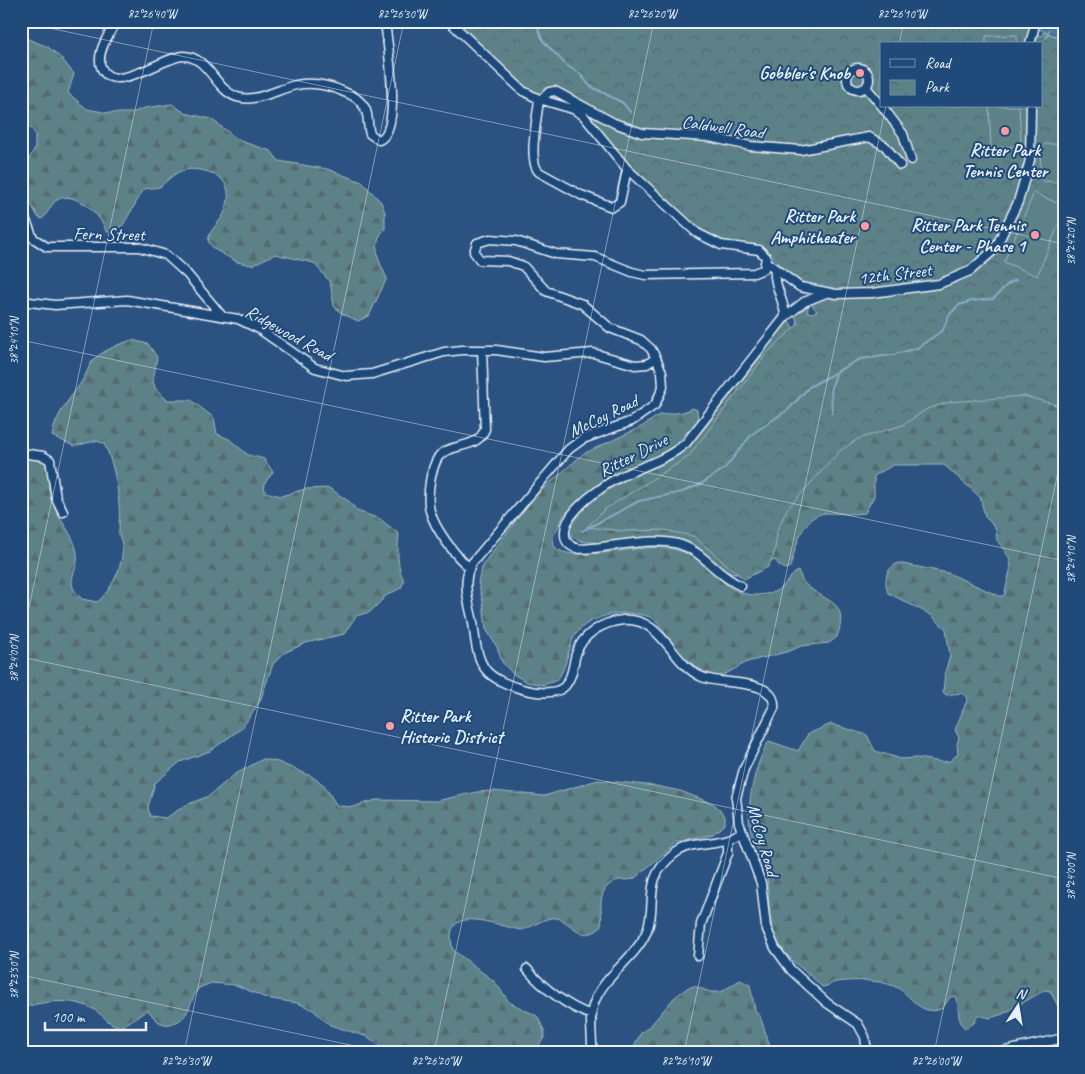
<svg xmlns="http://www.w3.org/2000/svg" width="1085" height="1074" viewBox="0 0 1085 1074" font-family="Caveat,sans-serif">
<defs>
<pattern id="forest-firs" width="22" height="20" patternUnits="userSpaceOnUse" patternTransform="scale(1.25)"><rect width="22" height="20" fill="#5c8187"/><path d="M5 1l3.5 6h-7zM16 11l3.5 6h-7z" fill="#536a6f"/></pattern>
<pattern id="park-crowns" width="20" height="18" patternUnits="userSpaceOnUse" patternTransform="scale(1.25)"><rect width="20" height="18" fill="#5c8187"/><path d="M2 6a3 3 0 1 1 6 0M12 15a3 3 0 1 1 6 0" fill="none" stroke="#536a6f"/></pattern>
<pattern id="water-waves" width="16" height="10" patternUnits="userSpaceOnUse" patternTransform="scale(1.25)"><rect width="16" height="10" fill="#467da1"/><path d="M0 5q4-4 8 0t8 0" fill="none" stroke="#46657a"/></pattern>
</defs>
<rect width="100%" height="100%" fill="#2c5282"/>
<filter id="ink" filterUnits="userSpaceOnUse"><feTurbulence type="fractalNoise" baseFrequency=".02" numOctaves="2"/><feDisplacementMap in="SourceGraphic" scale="10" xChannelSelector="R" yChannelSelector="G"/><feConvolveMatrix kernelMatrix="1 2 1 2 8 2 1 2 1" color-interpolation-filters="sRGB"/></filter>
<g filter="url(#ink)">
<path fill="url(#forest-firs)" stroke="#a2b9c0" d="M21,36l27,11 14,12 12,15 -6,19 19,16 21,4h23l14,-5 27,-4 13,9 26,6 29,22 31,10 8,10 48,8 35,13 19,20 4,10v17c-15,15 -6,33 2,49l-18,38 -11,5 -17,-8 -7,-7 -4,-24 -16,-19 -39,-9 -23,11 -15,-3 -23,-13 -6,-8c2,-14 13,-18 17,-30 9,-23 -1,-37 -25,-41 -20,-3 -26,4 -40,17l-16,2 -21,36 -12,8 -5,-2c-4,-15 -31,-42 -49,-31 -7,5 -9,14 -15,19l-4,-2 -17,-31v-12l14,-26v-15l-3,-4 -11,-6z
M1064,252v755l-3,3 -2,-2 -9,-17 -5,-1 -42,24 -13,4 -12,-3 -4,8 -9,5c-9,-7 -5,-22 -10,-32l-5,1 -7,11c-23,11 -32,-15 -49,-22 -17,-7 -40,-6 -58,-4 -6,1 -8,5 -14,5 -14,-16 -35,-26 -45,-46 -10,-19 -7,-43 -10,-63 -2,-17 -12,-30 -16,-46 -6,-25 4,-69 18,-91l29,10 10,-17 23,-10 36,11 8,16 26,8 16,-1 25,4 8,-1 8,-7 -1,-10 2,-6 -4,-8 13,-32 -7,-5 -15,2 -3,-3 2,-20 5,-16 -4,-27 -15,-14 -43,-22c-4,-12 -3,-24 10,-30l50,10 51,23h5l7,-29 -2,-10 -12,-17 -1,-11 -11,-13 -5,-19 -36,-32h-51l-19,11v20l-9,17c-13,2 -26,0 -39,0 -25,2 -30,35 -36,54l-5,2 -6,-4 -4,-5c-15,2 -21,15 -39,14 -16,0 -29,-22 -43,-30 -15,-7 -30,-7 -46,-6 -15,0 -76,14 -78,-8 21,-51 83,-51 119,-84 17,-15 27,-34 41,-51 20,-23 39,-47 55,-72l5,-2 5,8z
M132,340l16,4 9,13 -4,24 2,7 12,12h24l23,18 3,16 12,5 19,16 16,4 9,13 -9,12 1,8 16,4 24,-7 24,-1 21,14 7,9 23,8 19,15c-2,17 -2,32 5,47l-3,7 -14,7 -17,17 -14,4 -12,18 -38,9 -22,10 -11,11 -13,37 -18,27 -32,23 -30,11 -25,21 -7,24 2,9 16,2 20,-13 23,-9 25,-21 29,-16 15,3 33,14 13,9 13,21 16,1 23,-7 60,1 41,-9 16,-1 51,5 54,-16 58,6 24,5 34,13 11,12v8l-12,10 -38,10 -40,34c-8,4 -15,0 -22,4 -26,16 2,45 -22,51 -13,4 -22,-12 -34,-15 -13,-2 -24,10 -36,12 -24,-4 -81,-30 -68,20l42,32 14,20 28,14 7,14v8l-5,7 -11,8h-139l-21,-16 -38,-12 -18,-16 -15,-6 -31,-5 -30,-13 -25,-2 -12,5c-11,14 -8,32 -29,36 -10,2 -16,-6 -22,-14l-27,17c-13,-3 -16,-10 -26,-17 -22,-13 -51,-9 -74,-2v-523l3,-8 -3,-17 3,-4 16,3 7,5c2,12 0,26 5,38 6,18 22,31 25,51 3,20 -16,27 5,46l15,3c14,-10 28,-39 25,-57 -1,-6 -4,-10 -3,-16 2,-28 -3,-60 -15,-86l-8,-2 -22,5 -22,-10c4,-25 21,-39 33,-60 3,-6 5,-13 9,-17 11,-9 25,-15 38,-19z
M693,408l4,2 1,10 -24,26 -88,49 -22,20 -11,22 1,9c13,19 86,-2 111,2 11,1 23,5 32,11 21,15 32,37 61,36 7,-1 12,-1 18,-4 10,-5 13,-15 22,-20 3,4 3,10 7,13 22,20 45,16 32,53l-8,6 -28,3 -11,5 -43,11 -27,15c-31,-6 -48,-34 -65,-58 -23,-11 -67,-7 -81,18 -7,15 -7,30 -17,43l-14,5 -16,-3 -14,-8 -11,-12 -5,-15 -11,-18 -3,-27 -5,-20 5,-18 52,-68 48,-42 60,-28 16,-11 24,-3z
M740,980l10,5 5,25 5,6 12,37h-139l2,-9 6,-11 10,-8 23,-27 13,-10 7,-2 16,6h11z"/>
<path fill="url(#park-crowns)" stroke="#a2b9c0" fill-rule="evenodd" d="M453,21h580l-5,12 14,3 1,-4 21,7v368l-40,-11 -74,6 -23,7 -24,16 -45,14 -17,11 -54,59 -9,19 -4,26 -6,13 -24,12 -51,-43 -29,-6 -41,1 -36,-4 18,-18 83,-52 80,-105 30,-28 -4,-11 15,-9 -2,8 6,1 4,-2 -5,-6 2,-18 -16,-7 -14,-10 -20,-23 -42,-6 -27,-13 -68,-63 -45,-56 -29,-9 -32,-15zM881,44h160v62h-160z"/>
<path fill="#5c8187" stroke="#a2b9c0" d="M1017,35v9h-31v-8z
M989,106h30l2,40 -30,2z
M1045,144h13l3,4 -1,31 -3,3 -14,-1 -3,-3 1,-31z
M1034,193l30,13v6l-27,64 -33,-14z"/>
<path fill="url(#water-waves)" stroke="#87abc4" d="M1018,21h30l16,10v8z"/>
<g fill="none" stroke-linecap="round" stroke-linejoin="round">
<path stroke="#87abc4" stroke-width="2" d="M535,21l8,20 23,24 13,8 11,13 33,17 8,10
M1046,38l3,-8
M832,413l-1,-25 5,-14
M582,531l57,-30 43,-9 19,-8 24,-16 27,-34 37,-25 20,-22 51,-28 32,-4 25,-7 26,-18 6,-15 10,-10 12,-4 22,-2 15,-15 8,-4"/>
<g stroke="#e8f1f8" stroke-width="11">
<path id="minor" d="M117,21c-8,12 -21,32 -16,46 12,30 62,-11 83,-11 25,1 31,34 53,41 18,6 41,-8 59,-12 17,-3 33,0 48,7 9,3 16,7 21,16 4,8 2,17 5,26l9,6c24,-9 8,-97 6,-119
M449,21l74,70 16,8 34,10 10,6 44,54 70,64 24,12 38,5 7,7 -2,12 -10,4 -109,2 -13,-3 -37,-15 -39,-3 -40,-13 -26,-2 -13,4 -3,9 6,8 28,1 15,5 23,25 36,13 28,24 31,12 10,9 5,9 6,14 1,15 -8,18 -23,16 -49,18 -14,10 -97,114c-11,18 -3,40 1,59 2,15 3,36 13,48 11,15 64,32 79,16 8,-9 8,-22 11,-32 6,-20 27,-32 47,-34 40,-3 47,43 79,57 20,9 75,0 72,31l-30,61 -8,29 3,25 22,60 5,44 9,21 16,22 36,33 31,21 7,13 2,16
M1030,44l6,-23
M847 79a11 11 0 1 1 22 0a11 11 0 1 1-22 0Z
M866,87l15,18
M539,99c-1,16 -12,62 0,73l42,23 31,12 8,-5 7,-33
M541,100l8,-8 6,-1 59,32 28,10 67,4 41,9 51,4 68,-13 16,9 15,19
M882,106l21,28 8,26
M21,208l12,30 14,9h92l27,8 21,19 35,42
M766,262l34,25 36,7 36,-1 67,-9 31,-13 25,-22 23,-47 12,-42 1,-54
M775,269c-2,16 10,32 10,48
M21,301l34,4 72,-5 111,19 21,10 56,39 31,8 26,-2 72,-22 18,-2h34l48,7 49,-4 42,12 12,-1 9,-6
M21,453l22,3 7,4 6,38 7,14
M470,568c-15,-12 -35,-39 -40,-57 -3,-11 -1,-24 1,-35 2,-7 4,-16 9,-21 14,-13 37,-5 45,-26l-3,-79
M741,586c-27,-12 -37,-35 -63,-42 -23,-6 -52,0 -76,3 -8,1 -18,3 -26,1 -7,-2 -11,-7 -11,-14 -2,-16 22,-36 34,-44 26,-21 62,-25 87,-47l99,-126 19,-15 22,-9
M698,956l3,-32 27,-71v-13
M527,969c15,18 42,39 65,46
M592,1053c1,-16 -4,-35 2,-50 10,-28 40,-43 52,-70 13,-30 -6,-52 28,-79 20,-16 49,-6 68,-23
M996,1053l68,-15"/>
</g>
<use href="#minor" stroke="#1f4a7a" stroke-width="8"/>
</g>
</g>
<path fill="none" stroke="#e8f1f8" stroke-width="1" stroke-opacity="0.45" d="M21,22l1043,222M899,44l5,-23M21,340l1043,221M21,645l133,-624M21,657l1043,222M21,975l367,78M184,1053l220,-1032M434,1053l220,-1032M684,1053l202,-947M934,1053l130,-609"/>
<g fill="#ff9aa2" stroke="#1f4a7a" stroke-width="2">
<circle cx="860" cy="73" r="5"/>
<circle cx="1005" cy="131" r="5"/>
<circle cx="865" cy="226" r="5"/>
<circle cx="1035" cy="235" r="5"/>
<circle cx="390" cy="726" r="5"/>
</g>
<g text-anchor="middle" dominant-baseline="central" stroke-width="4" stroke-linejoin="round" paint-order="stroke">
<g font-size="18" font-weight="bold" fill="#e8f1f8" stroke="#1f4a7a" text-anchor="end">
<text x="850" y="73">Gobbler's Knob</text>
<text x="1005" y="150" text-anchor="middle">Ritter Park<tspan x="1005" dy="21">Tennis Center</tspan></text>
<text x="855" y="216">Ritter Park<tspan x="855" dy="21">Amphitheater</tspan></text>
<text x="1025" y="225">Ritter Park Tennis<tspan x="1025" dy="21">Center - Phase 1</tspan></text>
<text x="400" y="716" text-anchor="start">Ritter Park<tspan x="400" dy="21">Historic District</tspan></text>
</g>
<g font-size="18" fill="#e8f1f8" stroke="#1f4a7a">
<text transform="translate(723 127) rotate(8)">Caldwell Road</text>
<text transform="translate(109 234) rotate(1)">Fern Street</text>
<text transform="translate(895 274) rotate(-7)">12th Street</text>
<text transform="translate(289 333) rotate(29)">Ridgewood Road</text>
<text transform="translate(603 416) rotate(-26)">McCoy Road</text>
<text transform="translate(633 455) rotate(-27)">Ritter Drive</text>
<text transform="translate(763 840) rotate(74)">McCoy Road</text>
</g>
</g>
<rect width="1085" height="1074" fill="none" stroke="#1f4a7a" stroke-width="55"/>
<rect x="880" y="42" width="162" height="65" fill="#1f4a7a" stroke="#6f8dac"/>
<rect x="890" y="59" width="25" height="8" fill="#1f4a7a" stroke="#6f8dac"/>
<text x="925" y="68" font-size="15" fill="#e8f1f8">Road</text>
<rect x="890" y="80" width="25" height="15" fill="url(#park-crowns)" stroke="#6f8dac"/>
<text x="925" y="92" font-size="15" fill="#e8f1f8">Park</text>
<g transform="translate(1018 1006) rotate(12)" stroke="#1f4a7a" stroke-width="4" paint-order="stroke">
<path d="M0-4L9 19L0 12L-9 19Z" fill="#e8f1f8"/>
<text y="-8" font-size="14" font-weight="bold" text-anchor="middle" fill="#e8f1f8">N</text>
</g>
<path d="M45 1022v8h101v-8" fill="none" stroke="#e8f1f8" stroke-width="2.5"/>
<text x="52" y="1022" font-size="15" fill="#e8f1f8" stroke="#1f4a7a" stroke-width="4" paint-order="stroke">100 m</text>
<rect x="28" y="28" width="1030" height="1018" fill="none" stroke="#e8f1f8" stroke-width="2"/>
<g font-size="12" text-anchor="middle" fill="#e8f1f8">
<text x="152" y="18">82°26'40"W</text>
<text x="402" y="18">82°26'30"W</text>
<text x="652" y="18">82°26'20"W</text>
<text x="902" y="18">82°26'10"W</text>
<text transform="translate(1071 242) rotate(-90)" y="4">38°24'20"N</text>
<text transform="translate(14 341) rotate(-90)" y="4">38°24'10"N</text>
<text transform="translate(1071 560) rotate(-90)" y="4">38°24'10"N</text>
<text transform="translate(14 659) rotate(-90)" y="4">38°24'00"N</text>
<text transform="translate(1071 877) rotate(-90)" y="4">38°24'00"N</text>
<text transform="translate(14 976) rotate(-90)" y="4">38°23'50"N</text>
<text x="186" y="1065">82°26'30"W</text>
<text x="436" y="1065">82°26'20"W</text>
<text x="686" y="1065">82°26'10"W</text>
<text x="936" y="1065">82°26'00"W</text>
</g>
</svg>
